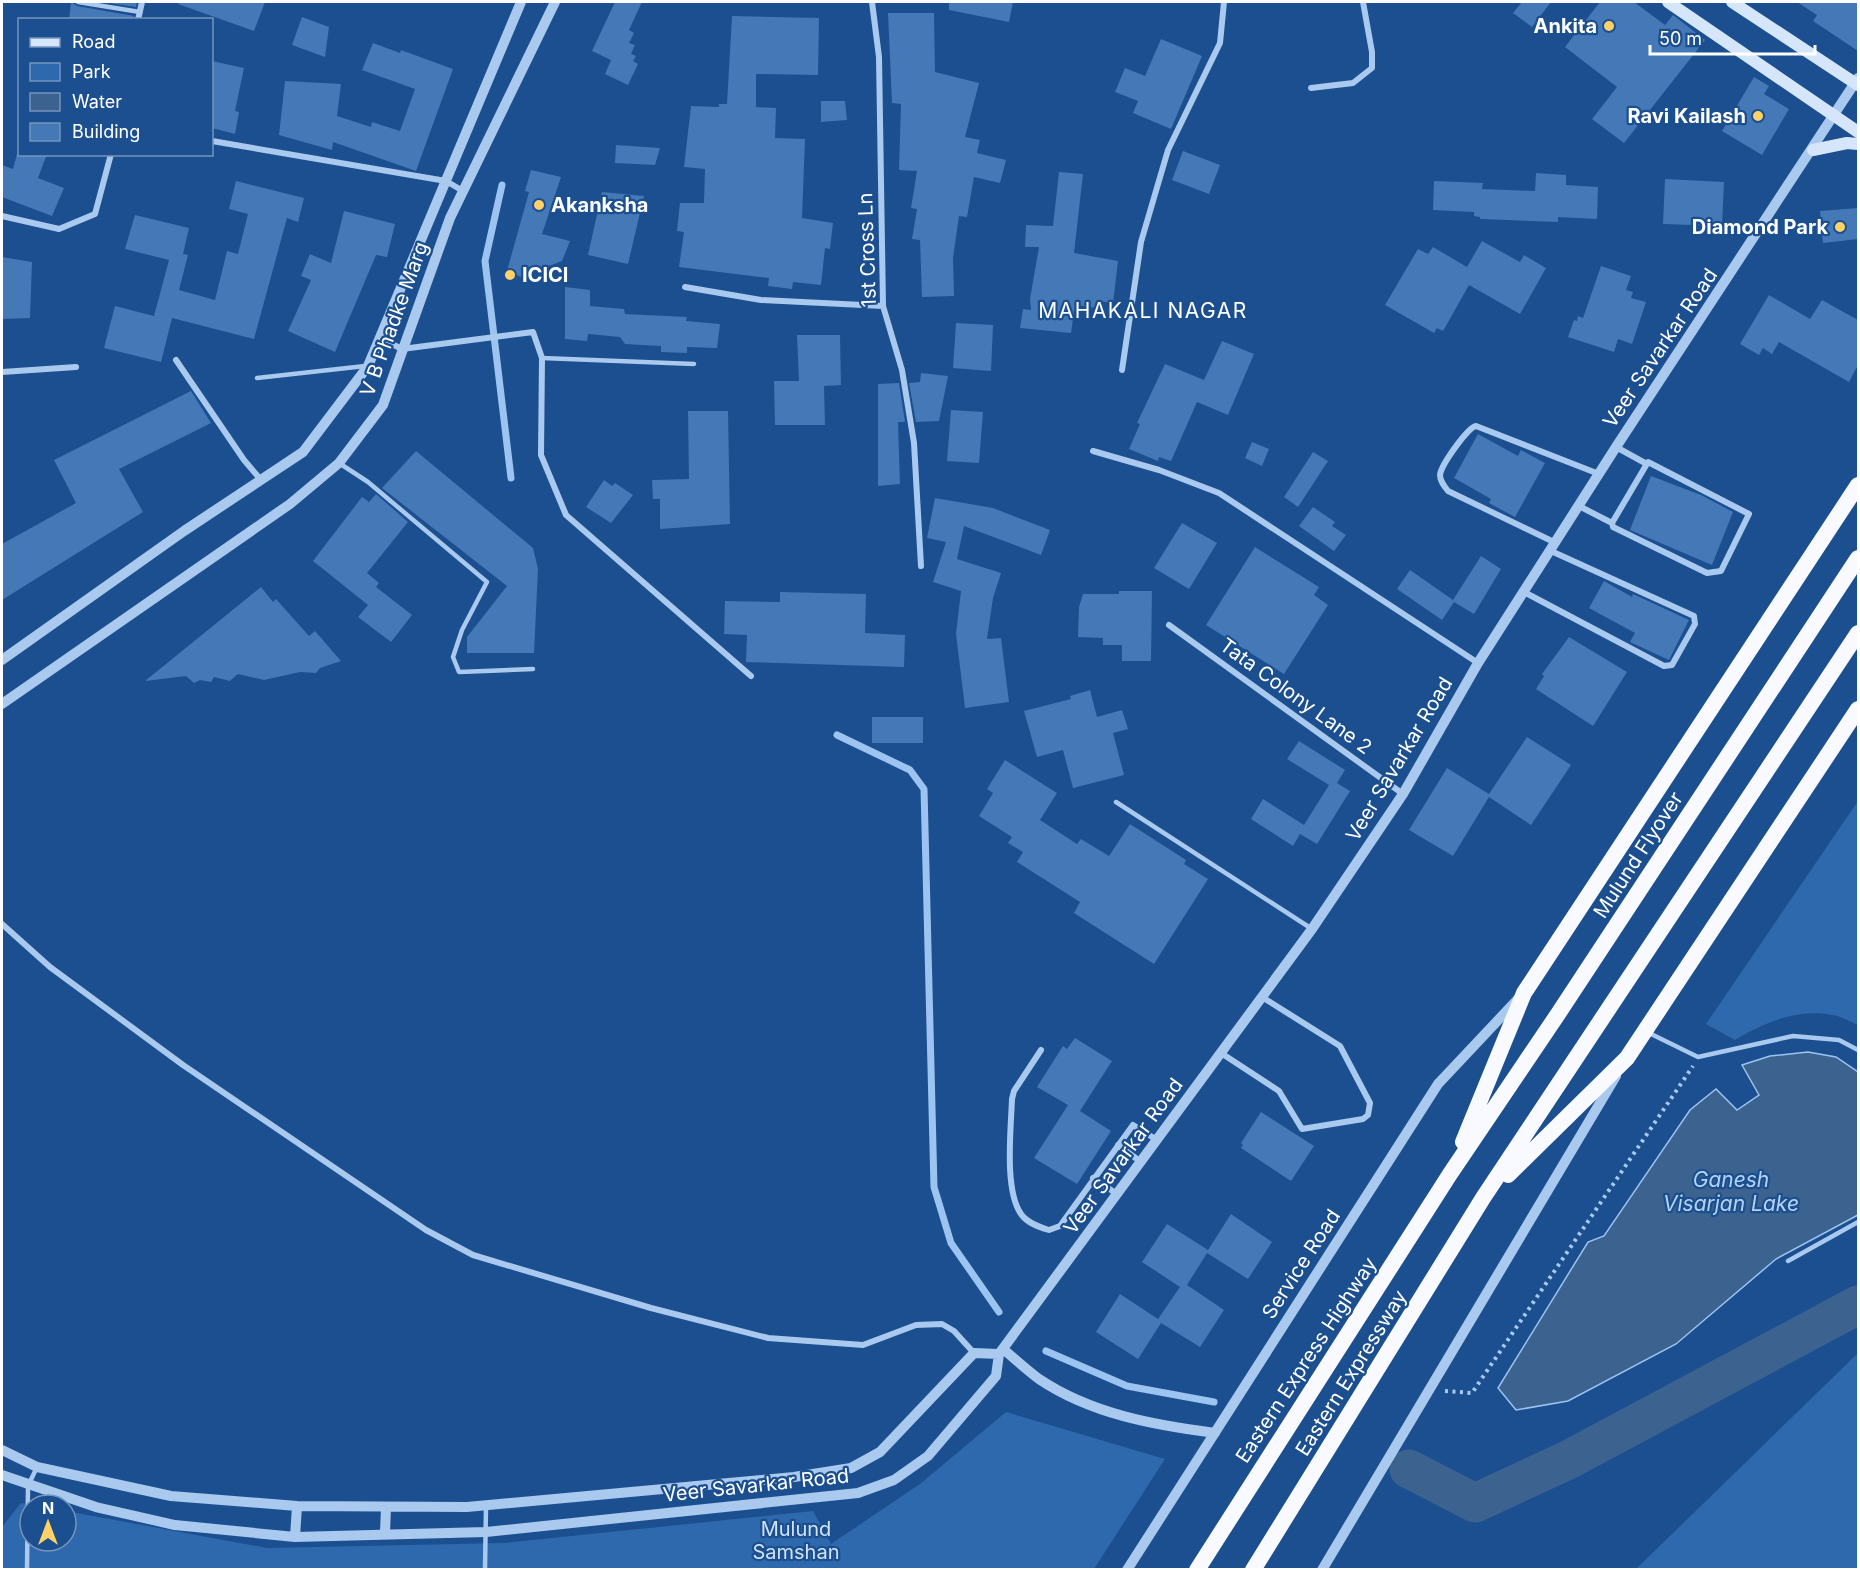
<svg xmlns="http://www.w3.org/2000/svg" width="1860" height="1571" viewBox="0 0 1860 1571" font-family="Inter,sans-serif">
<rect width="100%" height="100%" fill="#1b4f8f"/>
<path fill="#2e69ad" d="M1858,801v224c-8,-3 -17,-9 -26,-10 -34,-7 -69,8 -97,25l-29,-16z
M1858,1353v216h-222z
M1006,1412l159,47 -71,110 -1092,1v-43l19,-24 13,2h-4v36h36v-30l201,37 237,-5 309,-32 18,33 89,-60z"/>
<path fill="#3c6290" stroke="#9cc4f0" stroke-width="1.5" d="M1808,1052l28,5 22,15v143l-82,44 -100,85 -108,57 -52,9 -18,-22 90,-146 16,-6 86,-126 26,-21 21,21 22,-15 -17,-30 28,-9z"/>
<g fill="none" stroke-linecap="round" stroke-linejoin="round">
<path stroke="#9cc4f0" stroke-width="7" d="M502,185l-17,76 26,217
M837,735l73,35 14,19 10,398 17,56 48,69
M1046,1351l81,35 87,16"/>
<path stroke="#3c6290" stroke-width="39" d="M1409,1469l66,34 93,-43 290,-155"/>
</g>
<path fill="#4478b7" d="M71,2l6,4 57,10 -1,4h-64z
M103,2h34l-1,5z
M179,2h86l-11,29 -76,-27z
M615,2h27l-13,28 5,3 -5,10 6,2 -4,9 5,2 -3,5 5,3 -10,21 -23,-11 6,-14 -19,-9z
M949,2h64l-4,20 -60,-12z
M1522,2h29l-19,25 -19,-14z
M1600,2h34l31,23 8,-10 32,25 -81,103 -32,-24 25,-32 -52,-40z
M1797,2h61v49l-45,-30 4,-6z
M888,13h46l1,59 44,11 -14,54 15,3 -3,13 29,7 -6,23 -26,-6 -7,40 -8,-1 -6,42 1,38 -32,1 -2,-57 -8,-1 5,-30 -6,-1 6,-37 -18,-1 2,-66 -9,-1z
M732,16l87,2 -1,57 -62,-1v33l20,1 -1,30 30,1 -3,79 31,5 -3,26 -5,-1 -4,37 -28,-3 -1,7 -24,-3 1,-8 -90,-11 5,-35 -7,-1 3,-28h24l1,-34 -21,-2 7,-61 28,1v-3h8z
M302,17l27,10 -4,30 -33,-12z
M1161,39l41,17 -31,73 -38,-16 5,-12 -23,-9 10,-24 20,8z
M373,43l27,10 1,-3 52,19 -37,102 -83,-29 -1,8 -53,-15 6,-54 56,3 -4,32 34,11 1,-5 28,9 15,-42 -53,-19z
M212,61l32,7 -9,43 4,1 -4,22 -23,-6z
M1754,77l15,9 -5,8 25,15 -27,46 -40,-24z
M821,101h24l2,19 -26,2z
M616,145l44,3 -5,17 -40,-2z
M1183,151l37,14 -11,29 -37,-14z
M17,154h30l-9,24 26,10 -12,28 -50,-19v-32l11,4z
M531,170l30,7 -19,57 28,7 -8,20 -34,13 -2,5 -19,-8 22,-79 -4,-1z
M1059,172l24,2 -9,79 44,8 -5,42 -15,-2 -1,7 -22,-3 -4,28 -51,-5 3,-19 8,1 -1,-11 9,-52h-14l1,-22 27,1z
M1536,173l30,2v10l32,2 -1,32 -39,-2v5l-78,-3v-2l-6,-1v-4l-41,-2 1,-29 49,2 -1,6 53,2z
M1665,179l59,3 -2,44 -59,-2z
M236,181l68,17 -6,24 -11,-4 -33,121 -82,-21 -11,44 -57,-14 11,-42 39,10 15,-56 -44,-11 10,-34 54,13 -6,26 5,1 -9,35 36,10 12,-49 11,3 10,-40 -19,-5z
M602,192l42,4 -16,68 -40,-9z
M1858,208v31l-35,4 -3,-32z
M344,211l51,13 -8,33 -11,-2 -41,97 -47,-21 23,-51 -10,-4 9,-22 21,9z
M1482,241l38,21 4,-7 22,13 -26,46 -51,-29 -26,46 -6,-3 -3,5 -49,-28 33,-56 10,5 5,-7 34,20z
M2,257l30,5 -2,56 -28,1z
M1601,266l30,10 -5,14 7,2 -2,6 15,4 -14,42 -14,-5 -4,13 -46,-15 6,-17 3,1 1,-5 5,2z
M565,287l25,3v16l34,3 1,5 62,3 -1,4 34,3 -3,24 -30,-1v6l-26,-1v-6l-36,-2 -5,-7 -32,-3 -1,7 -22,-2z
M1769,295l41,24 12,-19 36,20v45l-9,17 -70,-40 -7,12 -9,-6 -4,7 -19,-11z
M956,323l37,2 -2,46 -38,-3z
M797,335h43l1,50 -17,1 1,39h-50l-1,-44h25z
M1222,341l32,13 -26,61 -31,-13 -26,59 -12,-4 -1,4 -29,-12 11,-25 -3,-1 28,-59 39,16z
M921,373l27,3 -9,45 -23,1 -7,-39 11,-1z
M899,383l6,39h-7l2,62 -22,2v-102z
M191,391l20,32 -92,46 24,43 -141,88v-56l74,-41 -22,-43z
M951,410l32,2 -4,51 -32,-2z
M688,411h40l2,113 -70,5v-30h-7l-1,-19 37,-1z
M1478,434l40,22 3,-6 24,13 -30,54 -26,-14 2,-4 -37,-21z
M1252,442l17,7 -7,17 -17,-8z
M416,451l117,97 5,21 -4,84h-67v-16l40,-51 -125,-98z
M1313,452l15,9 -30,46 -14,-10z
M1651,476l50,19 32,17 -21,53 -82,-35z
M604,480l8,6 3,-3 18,12 -22,28 -25,-16z
M376,494l32,28 -41,51 12,10 -3,4 36,28 -21,27 -33,-25 10,-12 -55,-44 49,-64 7,5z
M935,498l58,10 57,22 -9,25 -77,-29 -7,33 44,14 -8,25 -6,41 14,-1 8,64 -44,6 -9,-74 5,-43 -28,-9 13,-40 -19,-4z
M1313,507l22,15 -3,4 14,9 -12,16 -35,-25z
M1182,523l35,20 -28,46 -35,-21z
M1255,547l64,40 -5,8 14,10 -44,69 -78,-49z
M1481,556l20,13 -27,45 -20,-12 -12,18 -45,-31 13,-19 43,30z
M1604,581l28,16 1,-3 56,26 -20,40 -39,-18 5,-9 -46,-25z
M261,587l12,15 3,-3 33,37 6,-5 26,30 -21,7 -4,5 -16,-1 -36,8 -26,-6 -8,7 -16,-4 -3,5 -11,-2 -6,3 -8,-7 -41,5z
M1119,591h33l-1,70h-29v-16h-19v-7l-25,-1 1,-30 4,-13h36z
M780,592l86,2 -1,39 40,2 -1,32 -158,-5 1,-27 -23,-1 1,-33 55,1z
M1569,637l58,35 -34,54 -57,-37 8,-13 -2,-2z
M1090,690l7,27 25,-7 6,19 -15,4 11,42 -51,13 -10,-38 -26,7 -13,-46 47,-12 -1,-3z
M872,717h51v26h-51z
M1527,737l44,28 -40,60 -42,-28 -36,59 -44,-26 38,-62 42,26z
M1299,741l46,29 -8,13 13,8 -33,53 -17,-10 -7,12 -42,-27 12,-20 41,26 25,-40 -42,-26z
M1005,760l52,33 -17,27 37,24 4,-5 28,17 21,-32 56,36 -2,4 24,15 -54,85 -80,-51 6,-11 -63,-40 6,-10 -15,-9 4,-6 -33,-21 14,-23 -6,-4z
M1075,1038l37,23 -32,50 31,20 -34,53 -43,-26 34,-53 -31,-18 26,-41 4,3z
M1261,1112l53,34 -23,35 -50,-33 2,-3 -2,-2z
M1231,1214l41,28 -24,37 -41,-26 -20,32 37,25 -24,37 -39,-24 -23,36 -42,-27 24,-38 38,25 22,-32 -38,-25 25,-38 41,26z"/>
<g fill="none" stroke-linecap="round" stroke-linejoin="round">
<path stroke="#a9c9ee" stroke-width="4" stroke-dasharray="3 4.5" stroke-linecap="butt" d="M1445,1391l27,2 221,-327"/>
<path stroke="#a9c9ee" stroke-width="4.5" d="M78,2l62,10
M542,358l152,6
M257,378l108,-12
M339,463l29,19 119,100 -25,48 -9,27 6,15 74,-3
M1116,802l196,127
M1647,1032l51,25 95,-21 46,4 19,10
M1788,1261l70,-39
M27,1570l1,-84 9,-19
M485,1570l1,-64"/>
<path stroke="#a9c9ee" stroke-width="6" d="M872,2l7,55 4,249 19,64 12,73 7,123
M138,20l4,-18
M1311,88l42,-5 19,-15v-16l-9,-50
M212,141l234,40 17,10
M2,216l57,13 36,-15 16,-60
M685,287l76,13 122,6
M380,338l22,11 131,-17 9,26 -1,97 25,60 185,161
M176,360l68,100 17,20
M1122,370l19,-128 27,-92 52,-107 4,-41
M2,372l74,-5
M1616,447l29,16
M1093,451l66,19 60,23 259,170
M1648,462l101,52 -28,57 -14,2 -94,-46 -1,-4z
M1579,506l33,17
M1556,543l-108,-52c-4,-5 -8,-10 -8,-16 1,-10 28,-48 36,-49l123,48
M1524,592l140,74 8,-1 23,-41 -1,-8 -143,-65
M1169,625l234,169
M2,924l48,43 133,98 243,165 47,25 178,53 117,30 95,7 53,-20 26,-1 12,7 20,22
M1041,1050l-27,41 -2,8c-1,29 -8,91 9,115 6,9 18,13 28,16l11,-4 73,-101 24,15
M1221,1053l58,38 23,38 61,-10 5,-4 2,-12 -30,-57 -78,-49
M1118,1145l23,17
M1093,1178l24,16"/>
<path stroke="#a9c9ee" stroke-width="10" d="M2,660l182,-129 119,-79 65,-86 153,-364
M2,704l288,-200 49,-41 44,-58 67,-187 105,-216
M1003,1349c12,10 24,21 36,30 52,35 115,46 176,54
M2,1450l35,17 134,29 126,10 170,1 327,-30 57,-9 29,-16 94,-99 25,1
M2,1475l94,32 79,18 120,12 191,-5 372,-39 36,-13 34,-24 68,-80 3,-22 313,-425 91,-135 75,-131 138,-216 242,-369
M385,1533l1,-26
M295,1537l2,-31
M1127,1570l311,-486 80,-85
M1322,1570l294,-494"/>
<path stroke="#d6e6fa" stroke-width="12" d="M1668,2l190,130
M1732,2l126,83
M1813,150l34,-7 11,1"/>
<path stroke="#f8faff" stroke-width="16" d="M1463,1142l61,-149 334,-508
M1508,1175l119,-117 231,-349
M1197,1570l253,-396 108,-160 300,-456
M1253,1570l230,-372 375,-565"/>
</g>
<g fill="#ffd166" stroke="#1b4f8f" stroke-width="2">
<circle cx="1609" cy="26" r="6"/>
<circle cx="1758" cy="116" r="6"/>
<circle cx="539" cy="205" r="6"/>
<circle cx="1840" cy="227" r="6"/>
<circle cx="510" cy="275" r="6"/>
</g>
<g text-anchor="middle" dominant-baseline="central" stroke-width="4.5" stroke-linejoin="round" paint-order="stroke">
<g font-size="20" font-weight="bold" fill="#fff" stroke="#1b4f8f" text-anchor="end">
<text x="1597" y="26">Ankita</text>
<text x="1746" y="116">Ravi Kailash</text>
<text x="551" y="205" text-anchor="start">Akanksha</text>
<text x="1828" y="227">Diamond Park</text>
<text x="522" y="275" text-anchor="start">ICICI</text>
</g>
<g font-size="20" fill="#fff" stroke="#1b4f8f">
<text transform="translate(867 250) rotate(-92)">1st Cross Ln</text>
<text transform="translate(394 319) rotate(-70)">V B Phadke Marg</text>
<text transform="translate(1660 348) rotate(-56)">Veer Savarkar Road</text>
<text transform="translate(1296 696) rotate(36)">Tata Colony Lane 2</text>
<text transform="translate(1399 759) rotate(-59)">Veer Savarkar Road</text>
<text transform="translate(1638 855) rotate(-57)">Mulund Flyover</text>
<text transform="translate(1123 1156) rotate(-54)">Veer Savarkar Road</text>
<text transform="translate(1301 1264) rotate(-57)">Service Road</text>
<text transform="translate(1306 1360) rotate(-57)">Eastern Express Highway</text>
<text transform="translate(1351 1373) rotate(-58)">Eastern Expressway</text>
<text transform="translate(756 1485) rotate(-6)">Veer Savarkar Road</text>
</g>
<g font-size="20" fill="#cfe3fa" stroke="#1b4f8f">
<text x="796" y="1529">Mulund<tspan x="796" dy="23">Samshan</tspan></text>
</g>
<g font-size="21" letter-spacing="1.5" fill="#fff" stroke="#1b4f8f">
<text x="1143" y="310">MAHAKALI NAGAR</text>
</g>
<g font-size="21" font-style="italic" fill="#b5d3f5" stroke="#1b4f8f">
<text x="1731" y="1179">Ganesh<tspan x="1731" dy="24">Visarjan Lake</tspan></text>
</g>
</g>
<rect width="1860" height="1571" fill="none" stroke="#ffffff" stroke-width="6"/>
<rect x="18" y="18" width="195" height="138" fill="#1b4f8f" stroke="#7695bc" stroke-width="1.5"/>
<rect x="30" y="38" width="30" height="9" fill="#d6e6fa" stroke="#7695bc" stroke-width="1.5"/>
<text x="72" y="48" font-size="18" fill="#ffffff">Road</text>
<rect x="30" y="63" width="30" height="18" fill="#2e69ad" stroke="#7695bc" stroke-width="1.5"/>
<text x="72" y="78" font-size="18" fill="#ffffff">Park</text>
<rect x="30" y="93" width="30" height="18" fill="#3c6290" stroke="#7695bc" stroke-width="1.5"/>
<text x="72" y="108" font-size="18" fill="#ffffff">Water</text>
<rect x="30" y="123" width="30" height="18" fill="#4478b7" stroke="#7695bc" stroke-width="1.5"/>
<text x="72" y="138" font-size="18" fill="#ffffff">Building</text>
<g transform="translate(48 1523)"><circle r="28" fill="#1b4f8f" stroke="#7695bc" stroke-width="1.5"/>
<path d="M0-4.5L10 22L0 15L-10 22Z" fill="#ffd166"/>
<text y="-9" font-size="16" font-weight="bold" text-anchor="middle" fill="#ffffff">N</text>
</g>
<path d="M1650 45v9h165v-9" fill="none" stroke="#ffffff" stroke-width="3"/>
<text x="1659" y="45" font-size="18" fill="#ffffff" stroke="#1b4f8f" stroke-width="4.5" paint-order="stroke">50 m</text>
</svg>
